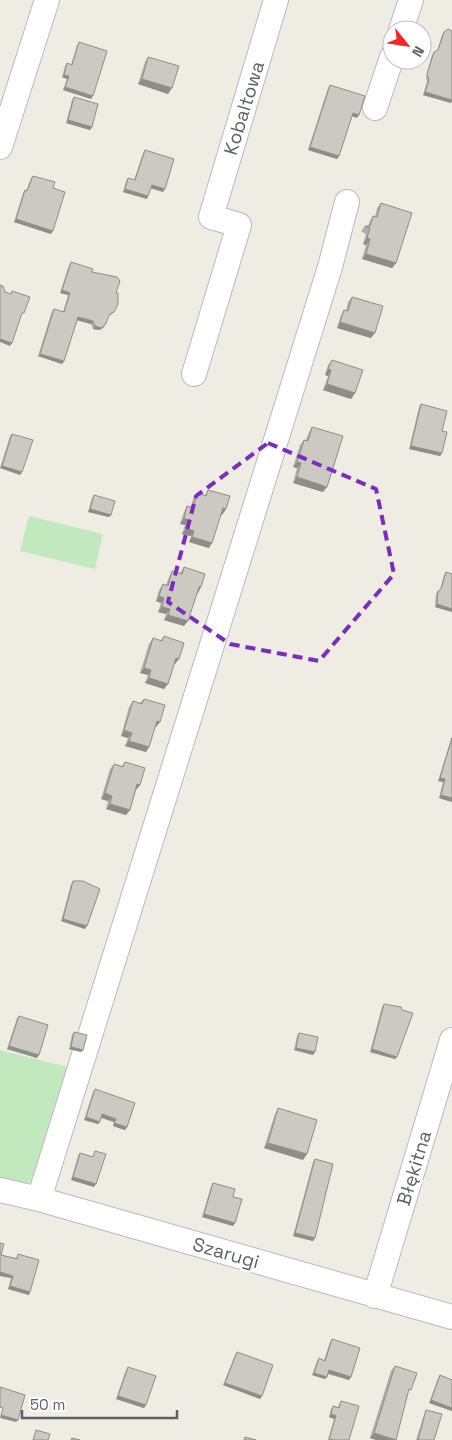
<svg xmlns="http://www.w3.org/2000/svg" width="452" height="1440" viewBox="0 0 452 1440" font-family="'Space Grotesk',sans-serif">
<rect width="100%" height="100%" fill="#efece4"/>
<path fill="#c2e9be" d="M29,516l74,18 -8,35 -75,-18z
M0,1050l76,19 -34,107 -21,10 -21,-6z"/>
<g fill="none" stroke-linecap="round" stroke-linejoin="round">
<g stroke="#b6babf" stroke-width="26">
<path id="minor" d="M401,30l10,-30
M375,108l17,-51
M0,147l47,-147
M194,374l45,-149 -28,-8 65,-217
M0,1190l39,9 413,118
M39,1199l291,-932 17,-65
M375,1296l77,-256"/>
</g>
<use href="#minor" stroke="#fff" stroke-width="24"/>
</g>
<path fill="#afada8" d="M452,31v70l-1,2 -28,-8 4,-13 -1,-5 6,-22 2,-3 3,-1 5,-16 2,-3z
M79,42l12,57 -28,-9 4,-11 -5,-2 3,-11 2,-3 4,2 6,-20z
M148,57l24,31 -4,6 -30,-10 7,-22z
M330,85l27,33 -5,-2 -13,40 -2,3 -29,-9 20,-62z
M74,97l18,30 -2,3 -24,-7 6,-23z
M145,150l18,42 -12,-4 -4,11 -24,-7 3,-11 2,-3 6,2 9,-27z
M33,176l18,58 -37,-12 9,-29 2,-3 1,1 5,-13z
M381,203l15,60 -4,5 -30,-9 4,-14 -3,-1 3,-10 -5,-3 4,-5h3l2,-5 3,-5 2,1 2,-9z
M71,262l21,10 24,21 -2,19 -2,2 -3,2 -4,9 -2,3 -4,2 -6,-1 -2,-5 -14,-4 -13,41 -2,3 -24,-8 14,-45 2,-2 9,3 5,-17 -8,-2 9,-28z
M352,297l19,41 -34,-10 4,-13 3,-5 2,1 2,-9z
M332,360l23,33 -4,6 -28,-9 5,-14 -3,-1 3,-10z
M421,404l21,27v22l-2,3 -31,-7 10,-42z
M312,427l11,65 -30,-9 4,-15 -4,-1 7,-22 4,-5h2l3,-8z
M12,434l10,38 -2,3 -20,-7 10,-32z
M208,490l18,19 -4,6 -1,-1 -12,34 -20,-6 2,-6 -9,-2 3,-9 -5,-1 4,-12 3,-6 4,1 2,-8 4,-6 8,2z
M94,495l17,20 -2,2 -21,-5 4,-14z
M184,567l14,26 -1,-1 -13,34 -20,-6 2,-6 -8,-2 3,-9 -5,-2 3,-11 4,-6 3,1 3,-8 3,-6 8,2z
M446,572l6,2v38l-17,-5 1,-13 2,-3 2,-1 4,-15z
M164,636l11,28h-1l-10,25 -19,-6 3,-8 -8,-2 9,-29 4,-6 7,3z
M144,699l12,28h-1l-6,20 -3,5 -21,-6 3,-8 -7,-2 8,-29 4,-6 7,2z
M452,736v66l-13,-4 4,-16 -5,-1 13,-42z
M125,762l15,23 -4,5 -6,20 -4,5 -20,-6 2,-8 -7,-2 9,-30 4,-5 8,2z
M73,881l12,48 -24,-8 10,-37z
M384,1004l13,53 -2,2 -25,-7 12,-45z
M19,1016l18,42 -30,-9 10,-31z
M74,1032l9,18 -2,2 -12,-3 3,-14z
M299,1033l16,19 -2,3 -19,-5 3,-14z
M95,1089l32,38 -2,3 -12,-4 1,-4 -13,-4 -3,6 -14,-4 9,-28z
M278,1108l25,52 -39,-12 11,-34z
M95,1151l-1,36 -23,-7 7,-24 2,-3 12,4z
M315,1159v79l-2,3 -20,-5 20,-74z
M213,1183l20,14v29l-31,-9 9,-31z
M0,1243l1,12 15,3 2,-4 12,38 -1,3 -21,-6 3,-11 -11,-2z
M332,1339l19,38 -2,3 -21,-6 -3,5 -13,-4 5,-14 2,-3 5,2 6,-18z
M237,1352l25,44 -2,3 -37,-14 12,-30z
M395,1366l12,30 -12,44h-19l-6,-2 21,-67z
M128,1367l18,38 -2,3 -28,-9 10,-29z
M440,1375l12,5v31l-23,-8 9,-25z
M341,1401l8,39h-21l6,-21 -5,-2 2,-8 2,-3 5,1z
M426,1410l8,30h-18l9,-28z"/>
<path fill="#8f8d88" d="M64,75l5,1 -2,3 -5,-2z
M142,79l30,9 -4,6 -30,-10z
M65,87l28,9 -2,3 -28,-9z
M425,92l27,8v1l-1,2 -28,-8z
M353,113l6,2 -2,3 -6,-2z
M68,120l24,7 -2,3 -24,-7z
M310,147l29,9 -2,3 -29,-9z
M152,185l13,4 -2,3 -13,-4z
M125,189l23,7 -1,3 -24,-7z
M16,219l37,12 -2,3 -37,-12z
M367,238l3,1 -4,6 -3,-1z
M366,254l30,9 -4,5 -30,-9z
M62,290l8,3 -2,2 -8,-2z
M78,317l15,4 -2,3 -15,-4z
M340,322l35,11 -4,5 -34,-10z
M105,325l-2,3 -4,2 -6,-1 2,-3z
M0,339l12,4 -2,3 -10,-4z
M40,354l24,7 -2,3 -24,-8z
M328,369l3,1 -3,6 -3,-1z
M327,384l28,9 -4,6 -28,-9z
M411,446l31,7 -2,3 -31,-7z
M297,462l4,1 -4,5 -4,-1z
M2,466l20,6 -2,3 -20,-7z
M297,477l30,10 -4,5 -30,-9z
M223,508l3,1 -4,6 -3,-1z
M90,509l21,6 -2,2 -21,-5z
M184,518l4,2 -3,5 -5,-1z
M186,528l8,3 -3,5 -9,-2z
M192,537l20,6 -3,5 -20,-6z
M199,587h2l-3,6 -3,-1z
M159,596l5,2 -3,5 -5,-2z
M437,604l15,5v3l-17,-5z
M162,607l8,2 -4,5 -8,-2z
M168,615l20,6 -4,5 -20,-6z
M176,658l3,1 -4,5h-2z
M144,668l7,2 -3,5 -8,-2z
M149,678l19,6 -4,5 -19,-6z
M157,721l3,1 -4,5 -3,-1z
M124,730l8,3 -4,5 -7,-2z
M129,741l20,6 -3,5 -21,-6z
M440,778l5,1 -2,3 -5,-1z
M137,784l3,1 -4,5 -2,-1z
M105,793l7,3 -4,5 -7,-2z
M441,795l11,3v4l-13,-4z
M110,804l20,6 -4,5 -20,-6z
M63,919l24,7 -2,3 -24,-8z
M9,1046l30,9 -2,3 -30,-9z
M71,1047l12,3 -2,2 -12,-3z
M296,1048l19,4 -2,3 -19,-5z
M372,1049l25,8 -2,2 -25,-7z
M102,1114l14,5 -2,3 -14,-5z
M86,1117l14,5 -2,2 -14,-4z
M114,1123l13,4 -2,3 -12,-4z
M268,1143l39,11 -4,6 -39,-12z
M73,1177l23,7 -2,3 -23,-7z
M204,1214l31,9 -2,3 -31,-9z
M295,1233l20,5 -2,3 -20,-5z
M0,1272l13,4 -2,2 -11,-2z
M10,1286l20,6 -1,3 -21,-6z
M329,1370l22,7 -2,3 -22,-7z
M314,1373l13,4 -2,2 -13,-4z
M225,1383l37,13 -2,3 -37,-14z
M118,1396l28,9 -2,3 -28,-9z
M431,1400l21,8v3l-23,-8z
M331,1414l5,2 -2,3 -5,-2z
M1,1415l17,5 -2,2 -16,-4z
M374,1433l22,7h-20l-6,-2z"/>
<path fill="#ccc9c3" stroke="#8f8d88" d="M448,29l4,2v69l-27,-8 4,-12 -2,-6 7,-22 4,-2 6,-18z
M79,42l28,9 -14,45 -28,-9 4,-11 -5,-1 3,-12 5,2z
M148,57l31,9 -7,22 -30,-9z
M330,85l35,11 -6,19 -6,-2 -14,43 -29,-9z
M74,97l24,7 -6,23 -24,-7z
M145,150l29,9 -9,30 -13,-4 -4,11 -23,-7 3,-11 7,2z
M33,176l22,6 -2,6 12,4 -12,39 -37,-12 9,-29 2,1z
M381,203l31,10 -16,50 -30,-9 4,-15 -3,-1 3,-10 -5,-2h5l3,-10 4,1z
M71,262l22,7 -1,3 25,5 3,4 -4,12h2v11l-4,8 -4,2 -5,11 -4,3 -6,-2 -2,-5 -15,-4 -14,44 -24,-7 14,-45 10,3 6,-19 -8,-3z
M0,285l3,1 2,6 6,2 1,-3 18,6 -6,16h-2l-10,30 -12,-4z
M352,297l31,9 -8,27 -35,-11 4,-12 4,1z
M332,360l31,10 -8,23 -28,-9 4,-14 -3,-1z
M421,404l26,7 -5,20 5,1 -5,21 -31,-7z
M312,427l31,9 -16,51 -30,-10 4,-14 -4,-1 4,-12 3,-10 4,1z
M12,434l21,6 -11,32 -20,-6z
M208,490l22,6 -4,13 -3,-1 -11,35 -20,-6 2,-6 -8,-3 2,-8 -4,-2 3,-12 6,2 4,-15 9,3z
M94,495l21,6 -4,14 -21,-6z
M184,567l21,7 -4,13h-2l-11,34 -20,-6 2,-6 -8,-2 2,-9 -5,-2 4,-12 5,2 4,-15 10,3z
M446,572l6,2v35l-15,-5 1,-13 3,-2z
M164,636l20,7 -5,16 -3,-1 -8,26 -19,-6 2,-8 -7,-2 9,-30 9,3z
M144,699l21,6 -5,17 -3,-1 -8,26 -20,-6 3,-8 -8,-3 9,-29 9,3z
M452,738v60l-11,-3 4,-16 -5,-1z
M125,762l20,6 -5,17 -3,-1 -7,26 -20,-6 2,-8 -7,-3 9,-29 9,3z
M73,881h10l17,8 -13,37 -24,-7z
M384,1004l17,3 1,3 11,3 -16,44 -25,-8z
M19,1016l29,9 -9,30 -30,-9z
M74,1032l13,3 -4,15 -12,-3z
M299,1033l19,4 -3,15 -19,-4z
M95,1089l40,14 -8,24 -13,-4 2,-4 -14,-5 -2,8 -14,-5z
M278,1108l39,12 -10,34 -39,-11z
M95,1151l11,3 -10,30 -23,-7 7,-24 13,4z
M315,1159l18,5 -18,74 -20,-5z
M213,1183l22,6 -2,8 9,2 -7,24 -31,-9z
M0,1243l4,1 -3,11 16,4 1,-5 21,6 -9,32 -20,-6 3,-10 -13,-4z
M332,1339l28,9 -9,29 -22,-7 -2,7 -13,-4 5,-15 6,3z
M237,1352l36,13 -11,31 -37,-13z
M395,1366l22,7 -6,17 -2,-1 -13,51 -22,-7z
M128,1367l28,9 -10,29 -28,-9z
M440,1375l12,5v28l-21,-8z
M0,1387l25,8 -7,25 -17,-5 2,-7 -3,-1z
M341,1401l18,5 -10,34h-15l-5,-1 7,-23 -5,-2 2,-8 6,2z
M426,1410l16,4 -8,26h-16z
M36,1430l14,4 -2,6h-15z
M245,1437l11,3h-12z
M72,1438l8,2h-9z"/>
<path fill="none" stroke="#7b2cbf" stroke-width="4" stroke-dasharray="10 6" stroke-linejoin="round" d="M268,443l108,46 18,85 -75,87 -89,-17 -62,-42 28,-106z"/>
<g text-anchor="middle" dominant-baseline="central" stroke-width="5" stroke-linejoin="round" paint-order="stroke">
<g font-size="19" fill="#5c6165" stroke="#fff">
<text transform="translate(244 108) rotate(-73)">Kobaltowa</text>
<text transform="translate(414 1168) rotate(-73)">Błękitna</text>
<text transform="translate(226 1253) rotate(16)">Szarugi</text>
</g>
</g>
<g transform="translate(407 45) rotate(120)"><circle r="24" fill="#ffffff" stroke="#bec0c1"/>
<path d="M0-4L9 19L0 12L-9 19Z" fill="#f52425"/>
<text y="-8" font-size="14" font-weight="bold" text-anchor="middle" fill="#5c6165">N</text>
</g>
<path d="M22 1410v8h155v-8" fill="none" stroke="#5c6165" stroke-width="2.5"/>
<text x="30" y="1410" font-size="15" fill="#5c6165" stroke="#ffffff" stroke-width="4" paint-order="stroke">50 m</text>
</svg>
